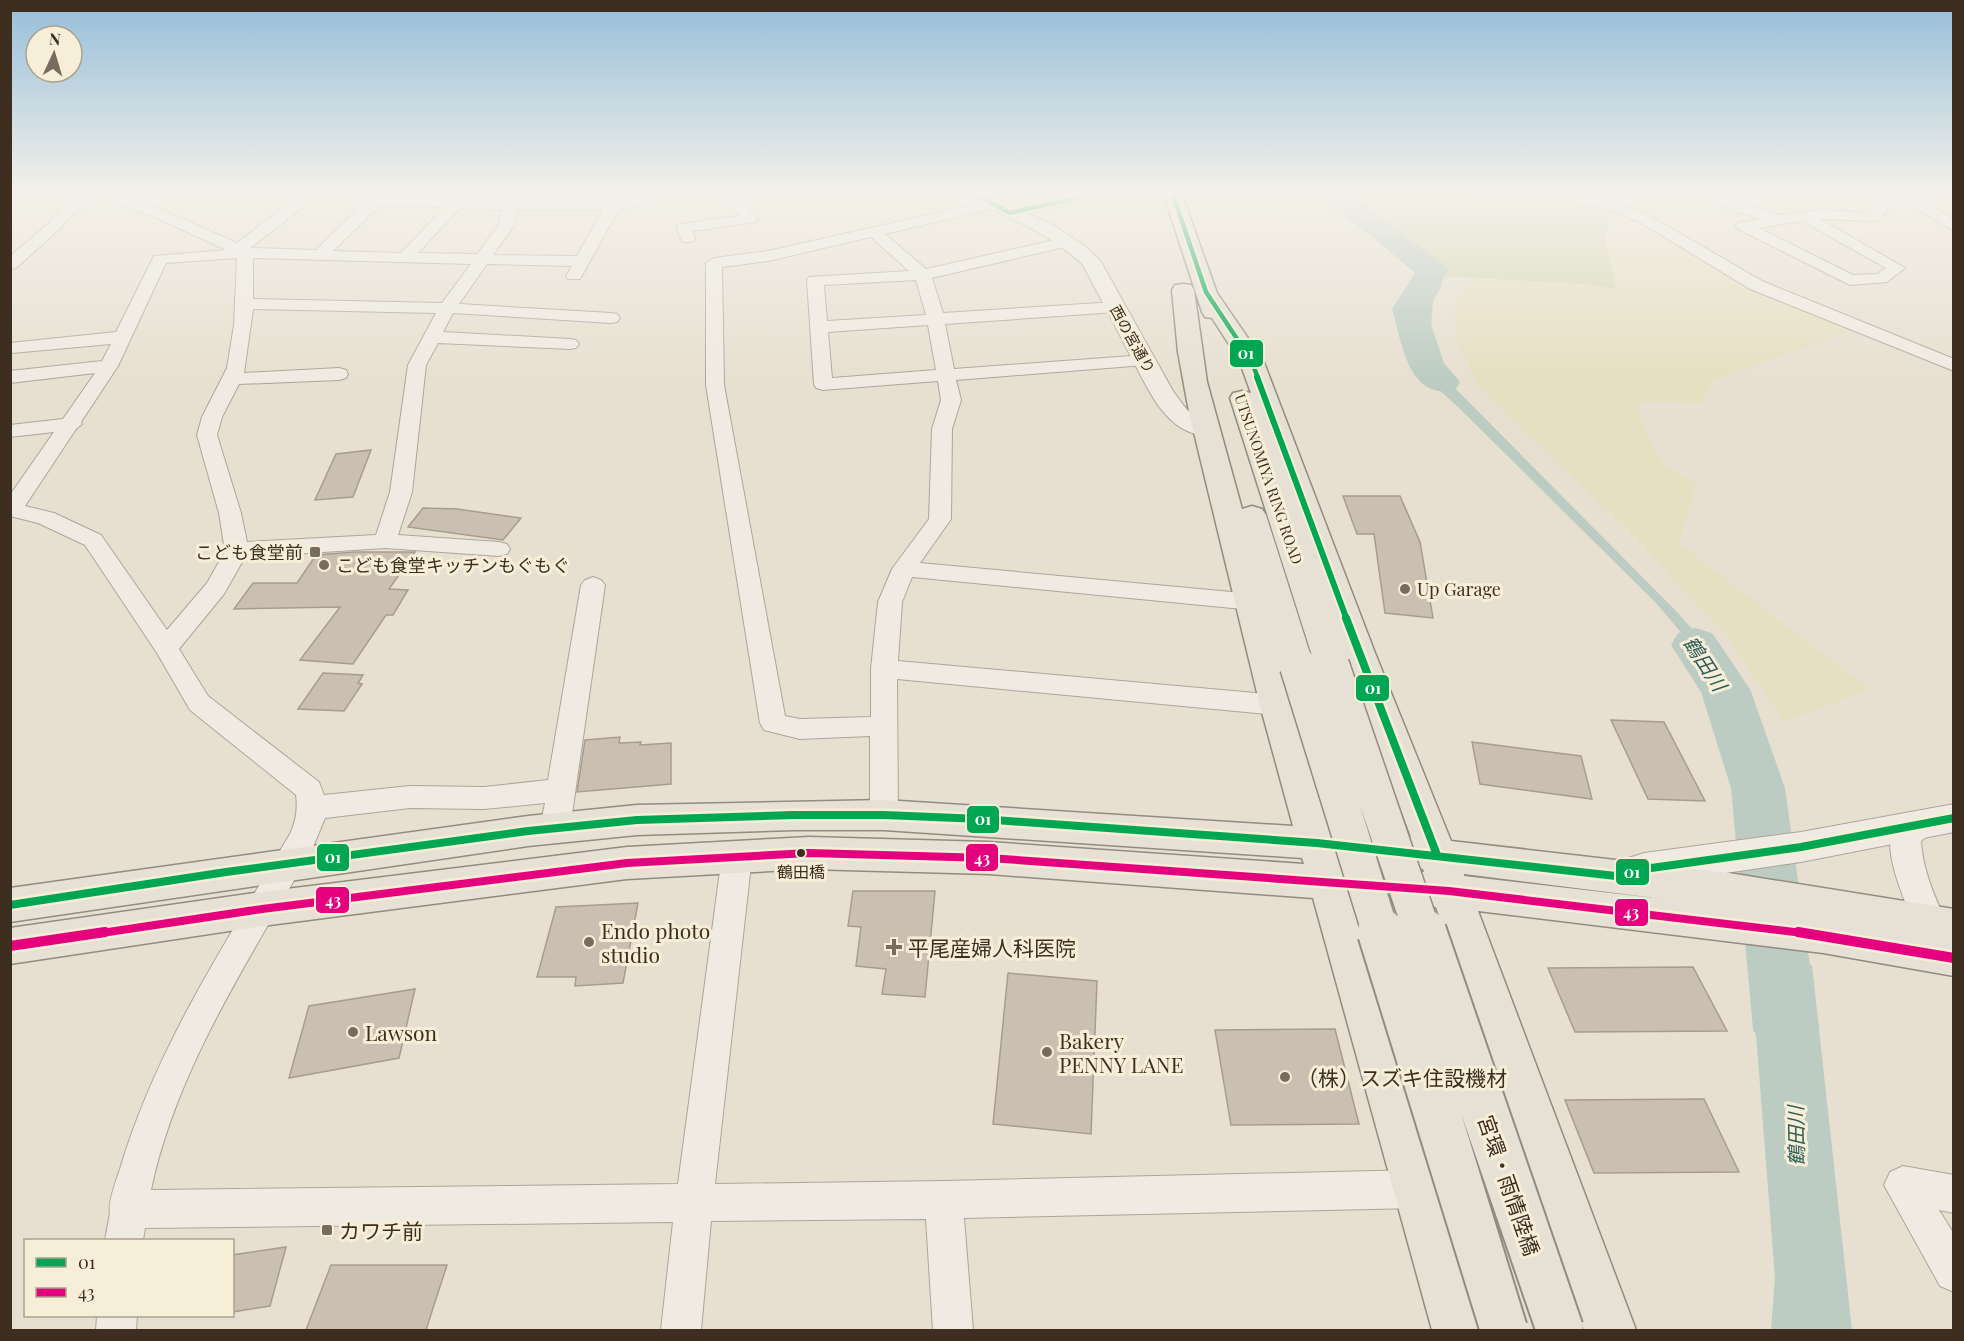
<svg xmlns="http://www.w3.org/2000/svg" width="1964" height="1341" viewBox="0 0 1964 1341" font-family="'Playfair Display','Noto Sans JP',serif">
<rect width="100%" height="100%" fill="#e7e0d1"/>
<path fill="#e6dfc2" d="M1672,238l185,91 -143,51 -12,23 -65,-1 8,31 21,34 30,17 -16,60 190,146 -86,32 -55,-83 -88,-95 -162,-158 -21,-41 -5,-37 23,-30 108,6 31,5 -9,-48z"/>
<path fill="#d6d7b3" d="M1339,192h246l25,9 -4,40 10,48 -32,-5 -145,-8 -5,-14z"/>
<path fill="#bcccc2" d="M1324,192h14l96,70 8,23 -9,16 -4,50 10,21 239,241c11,13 23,25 34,38 40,51 55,114 70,175l-31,4v-75l-29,-67 -20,-31 -47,-55 -197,-195 -45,-41 -5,-14 6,-40 13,-29 -1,-13z
M1750,958l62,7 40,365h-81l4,-52z"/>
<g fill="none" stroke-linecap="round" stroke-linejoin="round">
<path fill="#bcccc2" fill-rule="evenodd" d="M1314,192h32l97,72 5,7 -22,38 18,54 16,19 -5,8c-47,11 -53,-48 -63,-81l23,-36 -45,-38 -52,-37z
M1695,628l17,5 38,56 35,99 34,241 -10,22 -23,9 -23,-9 -10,-22 -22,-241 -30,-96 -30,-47 7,-12z"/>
</g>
<path fill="#cbbfb2" stroke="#a89c90" stroke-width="1.5" d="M371,450l-18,47 -38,3 21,-46z
M1343,496h57l20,46 13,76 -48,-5 -11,-79h-17z
M423,508l34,1 64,9 -18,22 -95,-13z
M355,552h60l-26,37 19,1 -15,25h-7l-33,49 -53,-4 40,-53 -106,2 19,-26h44l19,-28z
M323,673l40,2 -5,8 4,1 -18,27 -46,-2z
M1611,720l53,2 41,79 -57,-2z
M620,737l-1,6 22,-1 -1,3 31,-2v41l-94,8 8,-52z
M1472,742l109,14 11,43 -112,-15z
M853,891h82l-10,106 -43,-3 4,-25 -30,-3 5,-39 -13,-1z
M638,903l-15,80 -48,3 1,-9h-39l19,-70z
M1693,967l34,64 -152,1 -27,-64z
M1008,973l89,8 -6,153 -98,-10z
M415,989l-16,69 -110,20 20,-72z
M1335,1029l24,95 -128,1 -16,-95z
M1704,1099l35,73 -145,1 -29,-73z
M286,1247l-16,59 -38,6v-57z
M331,1265h116l-21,65h-120z"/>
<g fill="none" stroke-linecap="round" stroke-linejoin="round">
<g stroke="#ada599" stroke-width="2">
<path id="minor" d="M79,192h33l55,20 70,31 62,-47 -4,-4h45l31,3 1,-3h14l-1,4c75,3 149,7 224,6 29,-1 55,-12 86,-10l-7,4 -69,13 -39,70h-12l-2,-3 6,-10 -85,-2 -28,40 152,9 6,1 3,4 -3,4 -6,1 -158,-10 -10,19 127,7 6,1 3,4 -3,4 -6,1 -132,-6 -12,22 -14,127 -14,43 101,7 8,2 3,5 -3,5 -8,2 -114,-8 -140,9 -21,37 -45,55 29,47 111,86 5,13 86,-9 74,1 64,-7 33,-195 4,-5 8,-3 8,3 4,5 -35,243 -5,8 -10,4 -10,-4 -5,-8 5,-25 -61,6 -74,-1 -85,10 -12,29c-61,109 -136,219 -162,343l527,-6 44,-328 4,-9 11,-3 11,3 4,9 -37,328 229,-3 473,-11 13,6 6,13 -6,13 -13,6 -453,10 9,112h-40l-7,-111 -215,2 -10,109h-40l12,-108 -528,6 -2,12h-38l5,-27c-3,-8 7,-35 10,-44 36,-121 106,-227 170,-335 6,-13 8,-25 6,-39l-106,-85 -33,-57 -72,-108 -47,-22 -28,-7v-21l44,-63 -44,5v-12l53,-6 32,-46 -85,10v-12l92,-10 9,-17 -99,9 -2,-10 106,-11 38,-76 72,-6 -69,-32 -57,-21 -11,2 -34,34 -39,35 -6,2v-14l35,-29zM315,198l49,5 -48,47 -66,-2zM380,205l65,2 -44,46 -68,-2zM460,208l43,2 -5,16 -21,28 -59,-1zM517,210h86l-26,46 -84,-1 21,-29zM237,258l-3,67 -7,43 -25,49 -5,18 22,78 6,38 -18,32 -40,47 -66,-95 -47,-22 -29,-7 51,-77 6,-5 -1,-2 37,-56 48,-103zM253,258l218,6 -29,39 -189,-4zM253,309l183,4 -28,52 -18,127 -14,43 -129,7 -6,-29 -24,-78 5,-18 17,-33 100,-4 7,-2 2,-4 -2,-4 -7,-2 -95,5z
M718,192h15l22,24 3,3 -3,3 -62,9 2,8 -3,3h-10l-6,-15 3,-3 60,-8z
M1085,192h25l-2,3 -98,22 -7,-4 2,-3z
M1473,192h85l48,7 42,16 114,66 192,78v12l-204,-82 -112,-68 -40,-15 -63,-9 -55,-1z
M1686,192h21l72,23 43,-5 46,3 20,-21h21l45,28v11l-55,-33 -22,23 -57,-2 85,49 -18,14 -37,3 -112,-56 -3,-3 3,-3 22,-4 -72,-24zM1802,221l84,47 -9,6 -24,1 -94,-47z
M1812,192h24l-2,3 -18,4 -7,-4z
M995,200l5,1 2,3 -2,3 -115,27 41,35 142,-32 8,5 -3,3 -141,33 11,35 173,-11 6,1 3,4 -3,4 -6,1 -171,12 9,45 191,-14 6,1 3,4 -3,4 -6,1 -189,15 5,20 -9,29 -1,90 -31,44 333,31 8,2 4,6 -4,6 -8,2 -341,-33 -10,25 -4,59 379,34 9,3 4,7 -4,7 -9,3 -380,-36 1,136 -4,8 -10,4 -10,-4 -4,-8v-79l-70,3 -36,-9 -4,-7 -54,-338v-122l8,-5 54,-7zM871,237l38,34 -100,6 -2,3 7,104 2,4 7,2 115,-9 3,19 -9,29 -3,90 -37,50 -14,33 -7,67v48l-71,2 -15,-3 -61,-331 -2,-118 46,-6zM916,280l10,35 -99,6 -3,-36zM928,325l8,45 -104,8 -4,-46z
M1920,814l10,4 5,8 -5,8 -9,7c2,34 18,64 31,95l-5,10 -11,4 -11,-4c-12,-24 -40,-84 -34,-110 3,-12 19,-18 29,-22z
M1903,1166l51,9v38l-15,-3 15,24v58l-14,-6 -56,-101 6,-13z
M97,1316h40l-1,14h-40z"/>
</g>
<g stroke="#ada599" stroke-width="2">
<path id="tertiary" d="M962,192h22l74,36 29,20 14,14 72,129c7,9 13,20 23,26 8,4 16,4 21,12l-3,5c-15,4 -31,-3 -42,-13 -18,-16 -29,-42 -40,-62 -16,-32 -33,-63 -49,-94 -33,-32 -78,-49 -118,-69z
M1954,804v28l-153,30 -157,23 -18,5 -13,-5 -6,-11 6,-11 31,-10 157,-21z"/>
</g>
<g stroke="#928b80" stroke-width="3">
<path id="primary" d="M1163,192h18l36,101 46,67 112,293 76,188 278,32 225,36v67l-131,-23 -345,-42 158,419h-52l-148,-423 -82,-6 130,429h-52l-119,-432 -324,-24 -180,-5 -182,10 -365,47 -252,38v-36l252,-36 365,-45 182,-10 180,5 315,22 -2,-6 -418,-28h-90l-157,5 -109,11 -518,76v-34l518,-72 109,-11 247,-5 409,26 -33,-121 -71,-293 -11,-60 -6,-62 3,-5 8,-1 8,1 3,5 13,92 35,127 10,-3 10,3 4,6 48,151 -4,8 -12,4 -12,-5 46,156 79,8 -64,-172 -4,8 -12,4 -12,-4 -4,-8 -85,-267 3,-5 9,-2 9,2 -12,-33 -27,-42 -7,-1 -3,-5zM1342,861l81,8 1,3 -81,-5zM1464,874l199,25 -199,-23z"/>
</g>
<use href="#minor" fill="#efebe3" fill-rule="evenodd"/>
<use href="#tertiary" fill="#efebe3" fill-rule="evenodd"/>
<use href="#primary" fill="#e6e1d4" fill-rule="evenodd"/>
<g stroke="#928b80" stroke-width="39" stroke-linecap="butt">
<path id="primary-bridge-far1" d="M1331,665l92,269
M1298,666l83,268"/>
</g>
<g stroke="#928b80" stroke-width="50" stroke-linecap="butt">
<path id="primary-bridge" d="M1381,932l123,398
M1423,932l137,398"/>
</g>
<use href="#primary-bridge-far1" stroke="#e6e1d4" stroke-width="36"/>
<use href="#primary-bridge" stroke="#e6e1d4" stroke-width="46"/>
<g stroke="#f7eed8" stroke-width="8">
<path id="bus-1-far2" d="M971,192l39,21 93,-21
M1172,192l34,100 45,68 7,18"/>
</g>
<g stroke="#f7eed8" stroke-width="10">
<path id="bus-1-far1" d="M1257,377l90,243"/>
</g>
<g stroke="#f7eed8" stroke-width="13">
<path id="bus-1" d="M1346,618l91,237
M10,905l216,-33 302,-41 109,-11 157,-5h90l97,4 336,24 299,33 28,-7 157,-22 153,-29"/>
</g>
<g stroke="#f7eed8" stroke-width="13">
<path id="bus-2-far1" d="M95,934l167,-25 365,-46 182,-10 180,5 460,33 362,43"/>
</g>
<g stroke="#f7eed8" stroke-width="15">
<path id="bus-2" d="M1798,932l156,26
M10,946l95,-14"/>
</g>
<use href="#bus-1-far2" stroke="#00a651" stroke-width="4.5"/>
<use href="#bus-1-far1" stroke="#00a651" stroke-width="6"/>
<use href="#bus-1" stroke="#00a651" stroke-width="8"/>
<use href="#bus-2-far1" stroke="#e5007d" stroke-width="8"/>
<use href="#bus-2" stroke="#e5007d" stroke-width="10"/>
</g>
<linearGradient id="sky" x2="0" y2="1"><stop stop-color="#96bed9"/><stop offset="0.51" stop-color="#f4f1ea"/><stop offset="1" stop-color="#f4f1ea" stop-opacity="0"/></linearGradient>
<rect width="1964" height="380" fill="url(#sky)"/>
<g fill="#786c5e" stroke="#f7eed8" stroke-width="2">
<rect x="309" y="546" width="12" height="12" rx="3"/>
<circle cx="324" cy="565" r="6"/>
<circle cx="1405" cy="589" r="6"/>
<circle cx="589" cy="942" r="6"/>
<path d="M891 938h6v6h6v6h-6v6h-6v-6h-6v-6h6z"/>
<circle cx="353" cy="1032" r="6"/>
<circle cx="1047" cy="1052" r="6"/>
<circle cx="1285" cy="1077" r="6"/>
<rect x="321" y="1224" width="12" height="12" rx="3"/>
</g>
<circle fill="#3d2e20" stroke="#f7eed8" stroke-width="2" cx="801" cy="853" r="5"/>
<g text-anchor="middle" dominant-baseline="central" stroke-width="6" stroke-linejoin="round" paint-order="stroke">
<g font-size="15" fill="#3d2e20" stroke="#f7eed8">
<text transform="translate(1133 339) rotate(61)">西の宮通り</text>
<text transform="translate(1269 479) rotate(71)">UTSUNOMIYA RING ROAD</text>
</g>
<g font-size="16" fill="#3d2e20" stroke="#f7eed8">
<text x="801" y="871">鶴田橋</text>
</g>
<g font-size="18" fill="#3d2e20" stroke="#f7eed8" text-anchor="start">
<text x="303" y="552" text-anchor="end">こども食堂前</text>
<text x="336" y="565">こども食堂キッチンもぐもぐ</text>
<text x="1417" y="589">Up Garage</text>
</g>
<g font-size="20" font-style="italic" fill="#2f5d5a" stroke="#f7eed8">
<text transform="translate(1706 663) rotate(57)">鶴田川</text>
<text transform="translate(1795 1136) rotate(-91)">鶴田川</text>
</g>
<g font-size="21" fill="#3d2e20" stroke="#f7eed8" text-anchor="start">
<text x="601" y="930">Endo photo<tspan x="601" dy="24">studio</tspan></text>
<text x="908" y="947">平尾産婦人科医院</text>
<text x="365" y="1032">Lawson</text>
<text x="1059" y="1040">Bakery<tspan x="1059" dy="24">PENNY LANE</tspan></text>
<text x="1297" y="1077">（株）スズキ住設機材</text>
<text x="339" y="1230">カワチ前</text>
</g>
<g font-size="21" fill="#3d2e20" stroke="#f7eed8">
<text transform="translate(1510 1185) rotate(71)">宮環・雨情陸橋</text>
</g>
</g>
<g stroke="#f7eed8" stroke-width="2">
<rect x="1229" y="339" width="35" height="29" rx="6" fill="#00a651"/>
<rect x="1355" y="674" width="35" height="28" rx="6" fill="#00a651"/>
<rect x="966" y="805" width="34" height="29" rx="6" fill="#00a651"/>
<rect x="316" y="843" width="34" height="29" rx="6" fill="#00a651"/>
<rect x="965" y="843" width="34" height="29" rx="6" fill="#e5007d"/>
<rect x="1615" y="858" width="35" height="28" rx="6" fill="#00a651"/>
<rect x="315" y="886" width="35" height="28" rx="6" fill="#e5007d"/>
<rect x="1614" y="898" width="35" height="29" rx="6" fill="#e5007d"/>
</g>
<g font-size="16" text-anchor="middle" font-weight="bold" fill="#fff">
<text x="1246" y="359">01</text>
<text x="1373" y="694">01</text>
<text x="983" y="825">01</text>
<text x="333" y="863">01</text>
<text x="982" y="864">43</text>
<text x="1632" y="878">01</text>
<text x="333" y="906">43</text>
<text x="1631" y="918">43</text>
</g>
<rect width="1964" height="1341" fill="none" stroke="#3d2e20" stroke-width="24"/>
<rect x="24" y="1239" width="210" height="78" fill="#f7eed8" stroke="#ada18e" stroke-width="1.5"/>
<rect x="36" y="1258" width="30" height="9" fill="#00a651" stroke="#ada18e" stroke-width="1.5"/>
<text x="78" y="1269" font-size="18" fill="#3d2e20">01</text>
<rect x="36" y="1288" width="30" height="9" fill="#e5007d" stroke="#ada18e" stroke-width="1.5"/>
<text x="78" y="1299" font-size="18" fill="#3d2e20">43</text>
<g transform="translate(54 54) rotate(4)"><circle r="28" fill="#f7eed8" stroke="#ada18e" stroke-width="1.5"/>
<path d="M0-4.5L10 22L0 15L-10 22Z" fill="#786c5e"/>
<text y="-9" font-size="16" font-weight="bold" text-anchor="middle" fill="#3d2e20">N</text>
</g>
</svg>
